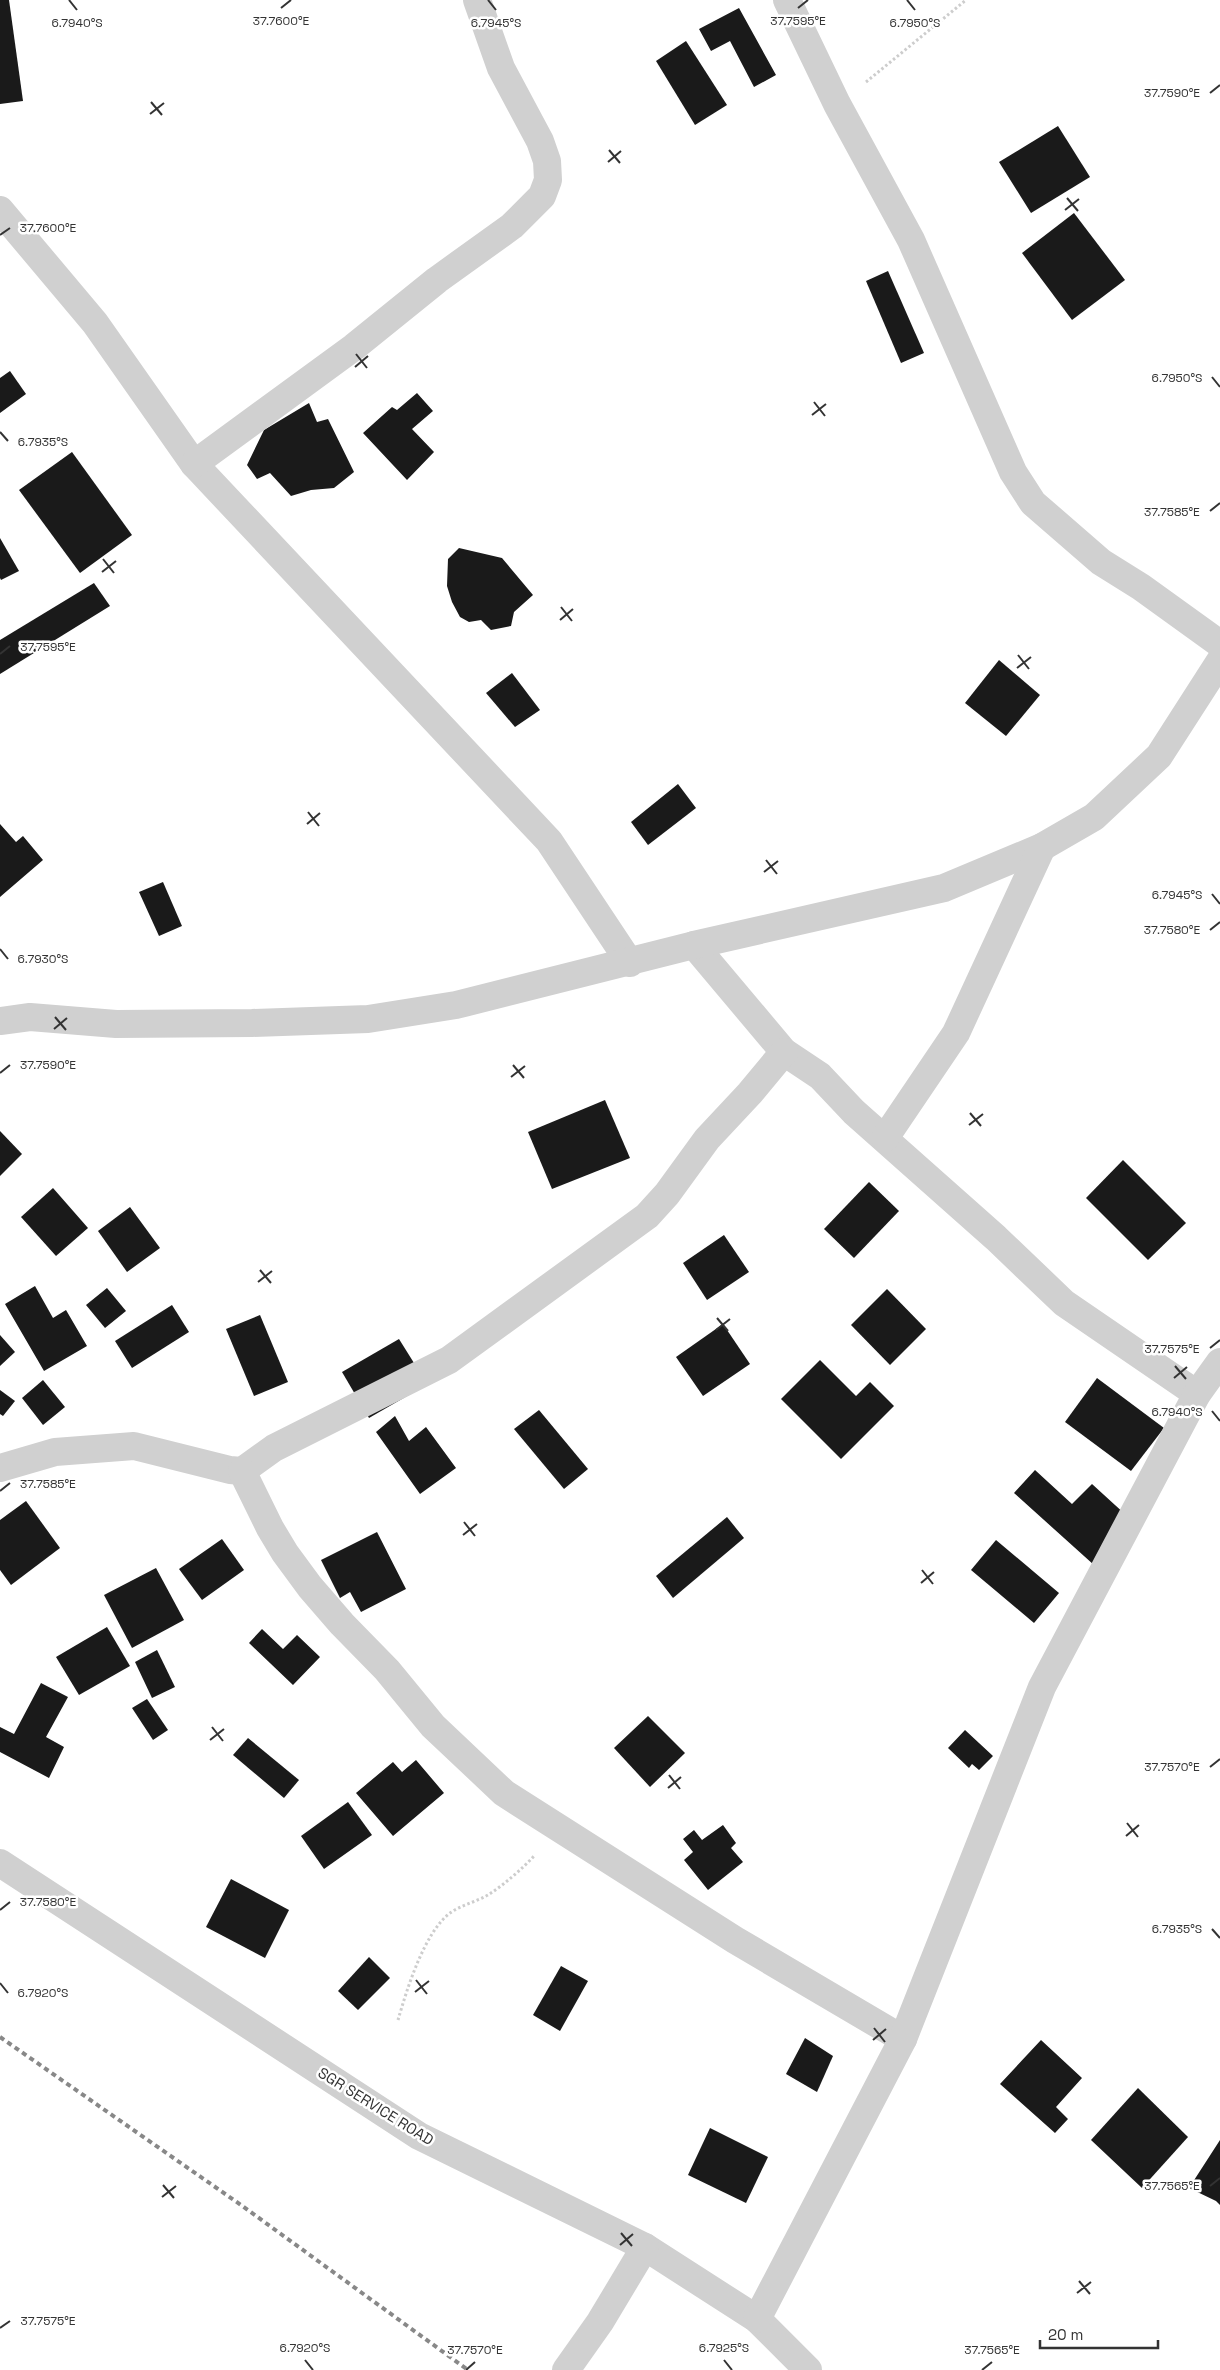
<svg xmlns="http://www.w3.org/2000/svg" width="1220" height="2370" viewBox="0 0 1220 2370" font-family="'Space Grotesk',sans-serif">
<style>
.building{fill:#1a1a1a}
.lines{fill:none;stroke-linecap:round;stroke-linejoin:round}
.path{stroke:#cdcdcd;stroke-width:3;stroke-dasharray:2.5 2.5;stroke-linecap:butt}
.minor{stroke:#d0d0d0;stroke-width:28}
.rail{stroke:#888;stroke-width:4;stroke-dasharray:5 4;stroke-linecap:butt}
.ticks{fill:none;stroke:#333;stroke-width:2}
.labels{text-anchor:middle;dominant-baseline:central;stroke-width:5;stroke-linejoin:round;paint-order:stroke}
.street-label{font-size:15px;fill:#333;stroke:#fff}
.ticks-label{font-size:12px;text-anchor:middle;fill:#333;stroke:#fff;stroke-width:5;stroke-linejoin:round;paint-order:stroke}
</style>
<rect width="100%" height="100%" fill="#fff"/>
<!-- building -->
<g class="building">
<polygon points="0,0 9,0 23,101 0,104"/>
<polygon points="739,8 776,75 754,87 730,41 711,51 699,29"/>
<polygon points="686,41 727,105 695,125 656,61"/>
<polygon points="1058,126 1090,177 1031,213 999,162"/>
<polygon points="1074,213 1125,280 1072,320 1022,253"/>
<polygon points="888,271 924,353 901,363 866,281"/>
<polygon points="10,371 26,394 0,413 0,378"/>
<polygon points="417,393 433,411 412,429 434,452 407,480 363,433 392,407 397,410"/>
<polygon points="309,403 317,422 328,419 354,472 334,488 311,490 291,496 270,473 257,479 247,465 264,430"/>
<polygon points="72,452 132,535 80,573 19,490"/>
<polygon points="0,538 19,571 1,580 0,578"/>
<polygon points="459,548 502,558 533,595 514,612 511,626 491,630 481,620 469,622 460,617 452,602 447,586 448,559"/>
<polygon points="94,583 110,606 0,674 0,640"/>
<polygon points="999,660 1040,695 1006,736 965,703"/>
<polygon points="512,673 540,710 515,727 486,693"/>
<polygon points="678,784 696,808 648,845 631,822"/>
<polygon points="0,824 16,842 23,836 43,860 0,897"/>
<polygon points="163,882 182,926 159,936 139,892"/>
<polygon points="605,1100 630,1158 552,1189 528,1132"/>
<polygon points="0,1131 22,1154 0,1176"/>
<polygon points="1123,1160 1186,1223 1148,1260 1086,1198"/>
<polygon points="869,1182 899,1211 854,1258 824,1229"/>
<polygon points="53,1188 88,1228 56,1256 21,1217"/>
<polygon points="130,1207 160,1248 127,1272 98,1231"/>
<polygon points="724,1235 749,1272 707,1300 683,1263"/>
<polygon points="35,1286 53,1318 66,1310 87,1346 44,1371 5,1304"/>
<polygon points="107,1288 126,1311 105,1328 86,1305"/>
<polygon points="887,1289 926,1329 890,1365 851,1325"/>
<polygon points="172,1305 189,1332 132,1368 115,1341"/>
<polygon points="260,1315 288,1382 254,1396 226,1329"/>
<polygon points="723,1324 750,1364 703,1396 676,1357"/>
<polygon points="0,1335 15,1352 0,1366"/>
<polygon points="399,1339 414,1363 414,1392 369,1418 342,1372"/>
<polygon points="820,1360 856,1396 870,1382 894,1406 841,1459 781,1399"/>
<polygon points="1097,1378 1164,1428 1131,1471 1065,1422"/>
<polygon points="43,1380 65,1407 43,1425 22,1398"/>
<polygon points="0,1390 15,1401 3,1416 0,1414"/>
<polygon points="539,1410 588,1469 564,1489 514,1429"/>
<polygon points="395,1416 409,1441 426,1427 456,1468 420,1494 376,1432"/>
<polygon points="1035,1470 1072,1504 1092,1484 1138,1526 1094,1565 1014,1493"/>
<polygon points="26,1501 60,1548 11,1585 0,1570 0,1520"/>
<polygon points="727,1517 744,1538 673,1598 656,1576"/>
<polygon points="377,1532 406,1589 361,1612 350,1592 340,1598 321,1560"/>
<polygon points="222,1539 244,1570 202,1600 179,1569"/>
<polygon points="996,1540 1059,1593 1034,1623 971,1570"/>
<polygon points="156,1568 184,1620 132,1648 104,1595"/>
<polygon points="107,1627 130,1666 79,1695 56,1657"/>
<polygon points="262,1629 283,1649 297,1635 320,1657 293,1685 249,1643"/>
<polygon points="157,1650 175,1687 152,1698 135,1662"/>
<polygon points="41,1683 68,1697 46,1737 64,1747 49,1778 0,1752 0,1727 14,1734"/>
<polygon points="147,1699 168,1730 153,1740 132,1708"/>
<polygon points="648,1716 685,1753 650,1787 614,1748"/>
<polygon points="965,1730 993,1756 979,1770 972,1764 969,1768 948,1748"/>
<polygon points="248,1738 299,1780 284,1798 233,1755"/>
<polygon points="416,1760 444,1793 393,1836 356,1793 393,1762 402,1772"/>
<polygon points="348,1802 372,1835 324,1869 301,1836"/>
<polygon points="723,1825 736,1843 731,1848 743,1862 708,1890 684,1860 693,1852 683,1839 694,1830 702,1840"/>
<polygon points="231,1879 289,1910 265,1958 206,1927"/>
<polygon points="369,1957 390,1978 358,2010 338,1991"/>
<polygon points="561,1966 588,1981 560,2031 533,2015"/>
<polygon points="805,2038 833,2056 817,2092 786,2074"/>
<polygon points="1041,2040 1082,2078 1056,2107 1068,2119 1055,2133 1000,2084"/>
<polygon points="1138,2088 1188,2137 1142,2188 1091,2140"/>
<polygon points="710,2128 768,2157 746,2203 688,2175"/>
<polygon points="1220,2140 1220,2205 1216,2201 1189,2188"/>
</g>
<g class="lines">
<!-- path -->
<g class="path">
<polyline points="866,82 966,0"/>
<path d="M 398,2020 C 407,1989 424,1933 450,1913 C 461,1905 476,1902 488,1895 C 505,1884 522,1869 535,1855"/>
</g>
<!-- minor -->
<g class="minor">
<polyline points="787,0 837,104 911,240 1013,472 1033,503 1101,562 1141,587 1220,644"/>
<polyline points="0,210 95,323 194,464 549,841 630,963"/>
<polyline points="194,464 354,347 437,280 512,226 542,196 548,180 547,161 540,141 501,68 477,0"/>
<polyline points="694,945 784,1052 820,1076 854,1112 996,1238 1064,1303 1197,1394"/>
<polyline points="0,1021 30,1017 116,1024 252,1023 368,1019 456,1005 694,945 944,888 1042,847 1094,817 1159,756 1220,661"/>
<polyline points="885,1138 956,1033 1042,847"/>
<polyline points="0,1468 55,1452 134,1446 230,1470 242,1471 274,1448 449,1360 647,1216 667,1194 707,1139 750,1093 784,1052"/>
<polyline points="242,1471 270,1528 285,1553 310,1587 342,1624 387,1670 433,1726 504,1793 735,1940 903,2039"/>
<polyline points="0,1863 419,2136 645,2247 757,2319 808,2370"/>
<polyline points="757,2319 903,2039 1042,1687 1197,1394 1220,1362"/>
<polyline points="566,2370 600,2322 645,2247"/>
</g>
<!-- rail -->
<polyline class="rail" points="0,2037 241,2205 468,2370"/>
</g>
<!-- ticks -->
<path class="ticks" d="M 69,0 L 77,10M 488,0 L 496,10M 907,0 L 915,10M 281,8 L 291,0M 798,8 L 808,0M 1210,93 L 1220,85M 151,102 L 162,115M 150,114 L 164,103M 609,150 L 620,163M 608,162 L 621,151M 1067,198 L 1078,211M 1065,210 L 1079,199M 0,235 L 10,228M 356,354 L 367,368M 355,367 L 368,356M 1212,377 L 1220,387M 814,402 L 825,416M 812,415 L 826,404M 0,432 L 8,441M 1210,511 L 1220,503M 103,559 L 114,573M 102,572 L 116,561M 561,607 L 572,621M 560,620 L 573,609M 0,654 L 10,646M 1018,655 L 1029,669M 1017,668 L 1031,657M 308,812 L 319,826M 307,824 L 320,813M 766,860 L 777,874M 764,872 L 778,861M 1212,894 L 1220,904M 1210,930 L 1220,922M 0,949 L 8,959M 55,1017 L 66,1030M 54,1029 L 67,1018M 513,1065 L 524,1078M 0,1073 L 10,1065M 511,1077 L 525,1066M 970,1113 L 981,1126M 969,1125 L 983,1114M 260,1270 L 271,1283M 258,1282 L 272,1271M 717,1318 L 728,1331M 716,1330 L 730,1319M 1210,1348 L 1220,1340M 1175,1366 L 1186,1379M 1174,1378 L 1187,1367M 1212,1411 L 1220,1421M 0,1491 L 10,1483M 464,1522 L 475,1536M 463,1535 L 477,1524M 922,1570 L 933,1584M 921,1583 L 934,1572M 212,1727 L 223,1741M 210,1740 L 224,1729M 1210,1767 L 1220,1759M 669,1775 L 680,1789M 668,1788 L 681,1777M 1127,1823 L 1138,1837M 1126,1836 L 1139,1825M 0,1910 L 10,1902M 1212,1929 L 1220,1938M 416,1980 L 427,1994M 0,1983 L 8,1993M 415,1992 L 429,1981M 874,2028 L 885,2042M 873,2040 L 886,2029M 163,2185 L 174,2198M 1210,2186 L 1220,2178M 162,2197 L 176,2186M 621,2233 L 632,2246M 620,2245 L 633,2234M 1079,2281 L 1090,2294M 1077,2293 L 1091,2282M 0,2328 L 10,2321M 305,2360 L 313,2370M 724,2360 L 732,2370M 466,2370 L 475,2362M 982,2370 L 992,2362"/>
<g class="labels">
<!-- street labels -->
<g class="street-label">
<text transform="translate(376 2106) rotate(32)">SGR SERVICE ROAD</text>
</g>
</g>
<g class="ticks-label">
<text x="281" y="25">37.7600°E</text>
<text x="798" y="25">37.7595°E</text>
<text x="77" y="27">6.7940°S</text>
<text x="496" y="27">6.7945°S</text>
<text x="915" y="27">6.7950°S</text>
<text x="1172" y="97">37.7590°E</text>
<text x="48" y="232">37.7600°E</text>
<text x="1177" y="382">6.7950°S</text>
<text x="43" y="446">6.7935°S</text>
<text x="1172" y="516">37.7585°E</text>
<text x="48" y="651">37.7595°E</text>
<text x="1177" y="899">6.7945°S</text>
<text x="1172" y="934">37.7580°E</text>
<text x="43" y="963">6.7930°S</text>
<text x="48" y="1069">37.7590°E</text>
<text x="1172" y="1353">37.7575°E</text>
<text x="1177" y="1416">6.7940°S</text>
<text x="48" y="1488">37.7585°E</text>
<text x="1172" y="1771">37.7570°E</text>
<text x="48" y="1906">37.7580°E</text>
<text x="1177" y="1933">6.7935°S</text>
<text x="43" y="1997">6.7920°S</text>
<text x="1172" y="2190">37.7565°E</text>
<text x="48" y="2325">37.7575°E</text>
<text x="305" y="2352">6.7920°S</text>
<text x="724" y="2352">6.7925°S</text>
<text x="475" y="2354">37.7570°E</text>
<text x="992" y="2354">37.7565°E</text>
</g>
<!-- scale -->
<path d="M1040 2340v8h118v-8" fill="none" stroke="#333333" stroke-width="2.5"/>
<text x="1048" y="2340" font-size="15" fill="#333333" stroke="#ffffff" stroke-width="4" paint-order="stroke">20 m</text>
</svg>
